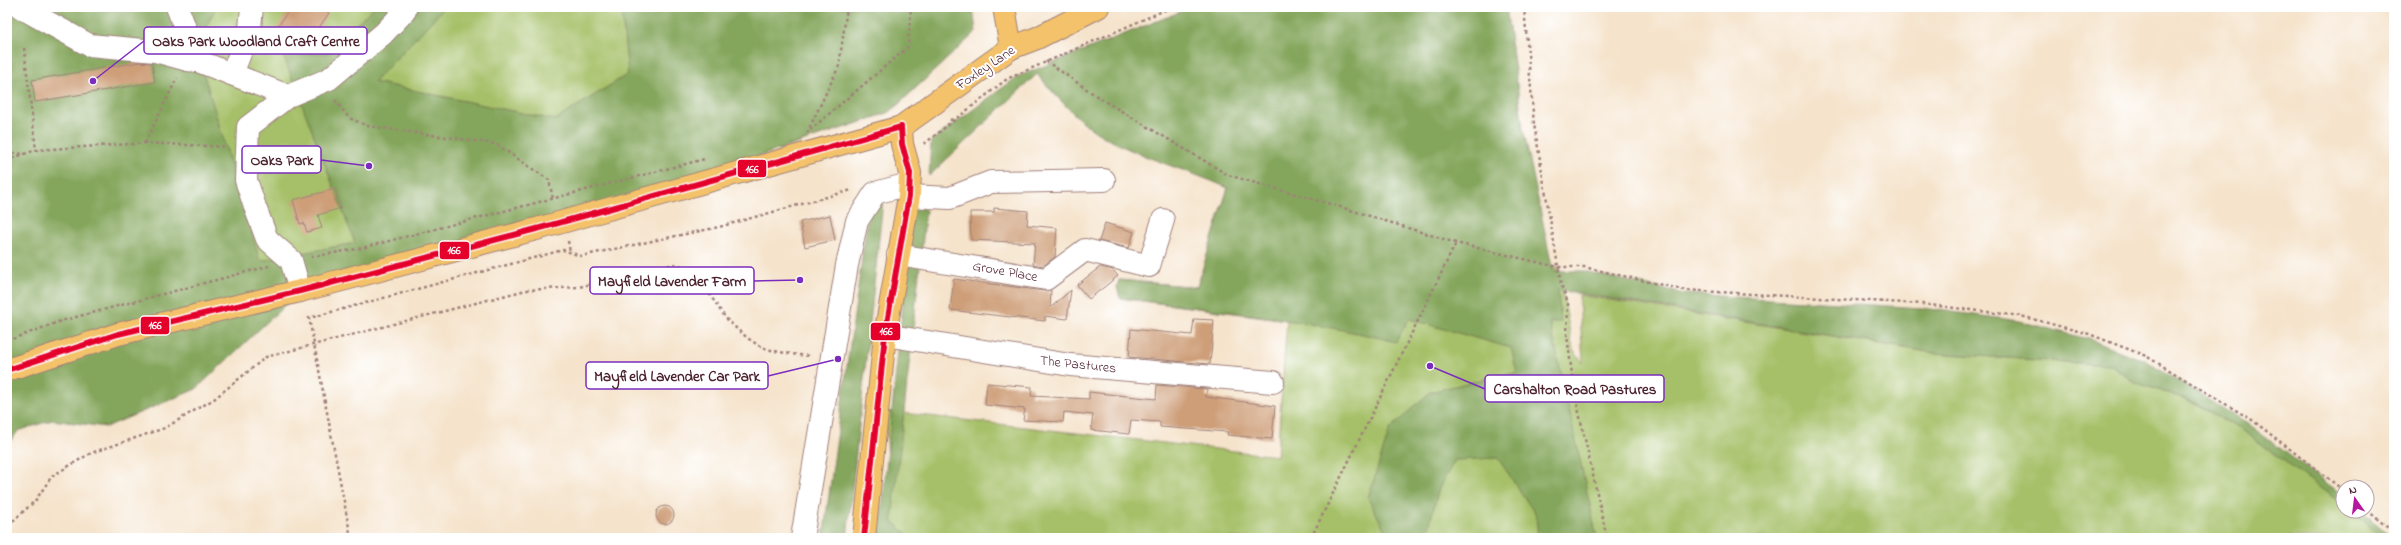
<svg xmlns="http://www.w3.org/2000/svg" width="2401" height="545" viewBox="0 0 2401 545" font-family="'Indie Flower',sans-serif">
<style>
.green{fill:#a5c067;stroke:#787049}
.forest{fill:#84a65c;stroke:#676244}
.building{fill:#ce9e78}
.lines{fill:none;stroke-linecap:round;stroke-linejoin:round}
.minor-casing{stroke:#a0817b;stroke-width:24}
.major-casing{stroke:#a0817b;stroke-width:24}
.path{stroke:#a0817b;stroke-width:2.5;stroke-dasharray:3 3;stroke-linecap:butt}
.minor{stroke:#fff;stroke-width:22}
.major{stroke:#f4c26a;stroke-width:22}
.bus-1-casing{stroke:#fff;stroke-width:9}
.bus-1{stroke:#e4002b;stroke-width:6}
.labels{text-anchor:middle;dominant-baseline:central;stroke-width:4;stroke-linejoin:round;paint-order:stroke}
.street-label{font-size:14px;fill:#4a1f2b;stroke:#fff}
.leader{fill:none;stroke:#7b2cbf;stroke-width:1.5}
.callout-dot{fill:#7b2cbf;stroke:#fff;stroke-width:1.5}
.callout{fill:#fff;stroke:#7b2cbf;stroke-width:1.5}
.callout-label{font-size:15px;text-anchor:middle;font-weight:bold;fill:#4a1f2b}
.line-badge{stroke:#fff;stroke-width:1.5}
.badge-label{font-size:11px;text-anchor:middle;font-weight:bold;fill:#fff}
</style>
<rect width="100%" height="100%" fill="#fff"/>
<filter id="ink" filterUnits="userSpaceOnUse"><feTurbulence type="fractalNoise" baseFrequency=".025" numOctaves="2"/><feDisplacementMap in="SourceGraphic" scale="8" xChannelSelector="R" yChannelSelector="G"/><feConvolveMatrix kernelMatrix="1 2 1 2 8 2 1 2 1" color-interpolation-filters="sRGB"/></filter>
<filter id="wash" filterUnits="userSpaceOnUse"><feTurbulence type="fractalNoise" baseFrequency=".012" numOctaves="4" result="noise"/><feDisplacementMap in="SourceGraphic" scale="16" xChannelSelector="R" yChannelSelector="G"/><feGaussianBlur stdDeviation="0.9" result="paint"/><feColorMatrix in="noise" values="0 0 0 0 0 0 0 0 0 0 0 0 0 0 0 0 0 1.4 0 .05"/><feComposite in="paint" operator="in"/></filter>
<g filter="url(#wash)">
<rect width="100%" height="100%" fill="#f5e3cb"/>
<!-- green -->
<g class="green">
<polygon points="7,7 945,7 944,48 890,112 571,220 118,334"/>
<polygon points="1228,188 1558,267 1573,350 1583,363 1579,295 1935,353 2110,365 2137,383 2186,399 2244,431 2343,496 2343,511 2361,511 2393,538 890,538 892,521 885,411 1277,456 1287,320 1120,298 1117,287 1119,280 1197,287"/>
</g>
<!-- forest -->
<g class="forest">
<polygon points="7,7 216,7 196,48 260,261 355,243 283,55 326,53 374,7 445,7 374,82 555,120 628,74 621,7 973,7 976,32 890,112 571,220 300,291 196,389 106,427 52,420 18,431 7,446"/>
<path d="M 1192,7 L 1506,7 L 1523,127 L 1553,271 L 1584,271 L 1684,294 L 1923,308 L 2019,321 L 2088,339 L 2146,361 L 2249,425 L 2340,493 L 2343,496 L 2343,505 L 2244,431 L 2186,399 L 2137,383 L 2110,365 L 1935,353 L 1558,290 L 1561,322 L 1550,322 L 1597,538 L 1538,538 L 1536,515 L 1498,458 L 1455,460 L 1439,488 L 1426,538 L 1389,538 L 1368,498 L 1390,429 L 1430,392 L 1492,377 L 1517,373 L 1511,348 L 1409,319 L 1396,342 C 1306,319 1212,310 1120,298 L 1117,287 L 1119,280 L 1197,287 L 1228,188 C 1188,170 1144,159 1106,138 C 1080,124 1056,96 1037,74 L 929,176 L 931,141 L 1017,77 Z"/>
<polygon points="871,194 883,201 847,538 823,538"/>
<polygon points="913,205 926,210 892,521 911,538 879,538"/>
<polygon points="2351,511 2361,511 2393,538 2382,538"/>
</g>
<g id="blocks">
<!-- building -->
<g class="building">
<polygon points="291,7 320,7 329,13 310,41 294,30 283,47 270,38"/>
<polygon points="140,62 152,63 155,82 35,102 32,80"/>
<polygon points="335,189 341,208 318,215 322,228 307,232 304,223 300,224 293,200"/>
<polygon points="994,208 1028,211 1027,225 1057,228 1055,257 1043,266 1033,264 1035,243 971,240 970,212 994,212"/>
<polygon points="830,215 835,240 805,247 800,222"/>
<polygon points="1105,223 1134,232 1129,248 1099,241"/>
<polygon points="1100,267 1113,270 1118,276 1089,299 1077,285"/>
<polygon points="954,279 1044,291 1051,290 1050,308 1071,290 1067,319 1045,316 1045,321 950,310"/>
<polygon points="1194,319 1214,320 1210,364 1129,357 1131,329 1192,335"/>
<polygon points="987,383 1032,387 1031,396 1089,399 1089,392 1156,399 1157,385 1207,389 1206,397 1275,406 1272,439 1227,435 1228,432 1160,427 1160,422 1131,420 1129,434 1091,430 1093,415 1064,412 1063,422 1023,420 1025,409 985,405"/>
<circle cx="665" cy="515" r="9"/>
</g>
</g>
</g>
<g filter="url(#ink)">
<use href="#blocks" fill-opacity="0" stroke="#a0817b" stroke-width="1"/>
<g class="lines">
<!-- minor casing -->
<g class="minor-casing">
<g id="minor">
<polyline points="20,7 89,45 155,51 187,60 198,61 288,96"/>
<polyline points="177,7 198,61"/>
<polyline points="232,74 250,28 252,7"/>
<polyline points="909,196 950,198 991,182 1104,180"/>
<polyline points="898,255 1046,279 1085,250 1149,266 1163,220"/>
<polyline points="300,291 291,260 267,239 255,207 246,180 248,127 288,96 329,79 383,34 405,11"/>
<polyline points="885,335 1070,365 1273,382"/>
<polyline points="802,538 847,265 857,221 875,193 909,184"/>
</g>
</g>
<!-- major casing -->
<g class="major-casing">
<g id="major">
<polyline points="1004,7 1011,48"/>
<polyline points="7,370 118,334 300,291 544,227 901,127 1011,48 1037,38 1098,7"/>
<polyline points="864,538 885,335 909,196 910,173 902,144 901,127"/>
</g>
</g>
<!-- path -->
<g class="path">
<polyline points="1524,7 1534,124 1561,284 1568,303 1567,335 1574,390 1607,538"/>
<polyline points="24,48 36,150"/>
<polyline points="1046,61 1101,99 1228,175 1344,208 1456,243 1558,267 1584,267 1684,290 1922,304 2021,316 2089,334 2146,356 2252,420 2343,490"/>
<polyline points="335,100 349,118 368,126 496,144 549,180 553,199"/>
<polyline points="947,126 953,117"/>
<polyline points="810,130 908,47 911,7"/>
<polyline points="807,133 839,66 847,7"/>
<polyline points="145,143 177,78"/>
<polyline points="924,144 1007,79 1172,7"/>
<polyline points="7,152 22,154"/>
<polyline points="7,160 36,150 145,143 227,147"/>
<polyline points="568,241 570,252"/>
<polyline points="311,257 362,248 705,159"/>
<polyline points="7,341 61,321 269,266"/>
<polyline points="2367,510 2394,533"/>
<path d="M 7,523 L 14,520 L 35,501 L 52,476 L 91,453 L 165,428 L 214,399 L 266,357 L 526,290 L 579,287 L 674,264 C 700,268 711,301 727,319 C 735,328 748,339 758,345 C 770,352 797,355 811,356"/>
<polyline points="351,538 309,318 563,250 581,256 719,227 852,190"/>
<polyline points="1311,538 1456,243"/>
</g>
<!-- minor -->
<use href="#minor" class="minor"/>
<!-- major -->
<use href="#major" class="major"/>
<!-- bus-1 casing -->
<g class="bus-1-casing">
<g id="bus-1">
<polyline points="7,370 118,334 300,291 544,227 901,127"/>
<polyline points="864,538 885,335 909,196 910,173 902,144 901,127"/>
</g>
</g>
<!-- bus-1 -->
<use href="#bus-1" class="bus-1"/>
</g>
</g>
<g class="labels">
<!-- street labels -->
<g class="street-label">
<text transform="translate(986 68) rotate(-34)">Foxley Lane</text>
<text transform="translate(1005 272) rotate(10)">Grove Place</text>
<text transform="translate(1078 365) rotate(6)">The Pastures</text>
</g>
</g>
<!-- callouts -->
<path class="leader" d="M93 81L144 41M369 166L321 160M800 280L754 281M838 359L768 376M1430 366L1485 389"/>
<g class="callout-dot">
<circle cx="93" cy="81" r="4"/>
<circle cx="369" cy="166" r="4"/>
<circle cx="800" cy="280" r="4"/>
<circle cx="838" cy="359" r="4"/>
<circle cx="1430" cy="366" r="4"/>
</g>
<g class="callout">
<rect x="144" y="27" width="223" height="27" rx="4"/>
<rect x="242" y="146" width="79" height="27" rx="4"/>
<rect x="590" y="267" width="164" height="27" rx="4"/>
<rect x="586" y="362" width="182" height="27" rx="4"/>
<rect x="1485" y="375" width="179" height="27" rx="4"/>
</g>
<g class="callout-label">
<text x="256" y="46">Oaks Park Woodland Craft Centre</text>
<text x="282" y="165">Oaks Park</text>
<text x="672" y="286">Mayfield Lavender Farm</text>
<text x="677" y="381">Mayfield Lavender Car Park</text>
<text x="1575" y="394">Carshalton Road Pastures</text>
</g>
<g class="line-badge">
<rect x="737" y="159" width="30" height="19" rx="4" fill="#e4002b"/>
<rect x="439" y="241" width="31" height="19" rx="4" fill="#e4002b"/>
<rect x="140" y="316" width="30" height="19" rx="4" fill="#e4002b"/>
<rect x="870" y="322" width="31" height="19" rx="4" fill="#e4002b"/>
</g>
<g class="badge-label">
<text x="752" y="173">166</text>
<text x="454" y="254">166</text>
<text x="155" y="329">166</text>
<text x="886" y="335">166</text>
</g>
<!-- margin -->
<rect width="2401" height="545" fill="none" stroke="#fff" stroke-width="24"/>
<!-- north arrow -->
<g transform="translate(2355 499) rotate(346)"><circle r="19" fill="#ffffff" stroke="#b7a5aa"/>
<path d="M0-3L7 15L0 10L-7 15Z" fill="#b5179e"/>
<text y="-6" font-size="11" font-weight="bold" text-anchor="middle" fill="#4a1f2b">N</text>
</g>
</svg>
